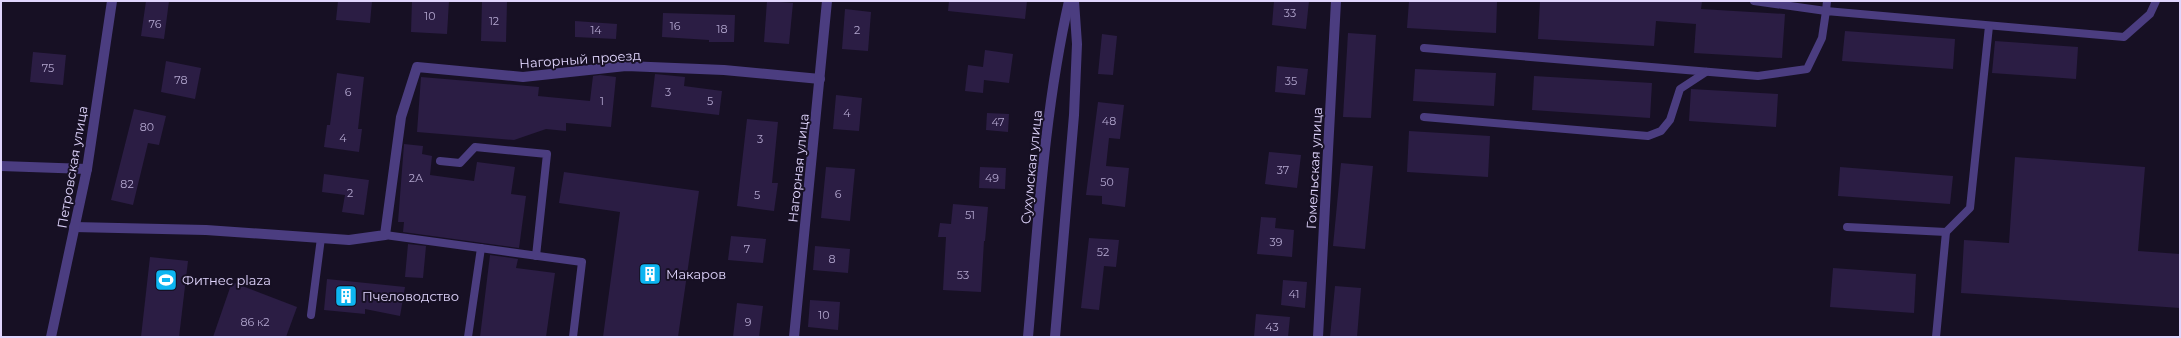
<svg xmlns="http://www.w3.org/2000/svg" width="2181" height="338" viewBox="0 0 2181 338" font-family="Montserrat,sans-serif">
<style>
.building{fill:#2b1d44}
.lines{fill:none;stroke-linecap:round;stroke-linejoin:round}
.service{stroke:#4b3d80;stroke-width:8}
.minor{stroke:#4b3d80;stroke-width:10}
.tertiary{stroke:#4b3d80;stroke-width:10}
.labels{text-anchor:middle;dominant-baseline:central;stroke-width:4;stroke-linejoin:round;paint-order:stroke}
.number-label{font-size:11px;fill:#b3a7cf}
.street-label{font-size:13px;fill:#e0d5fd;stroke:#171024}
.poi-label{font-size:13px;fill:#e0d5fd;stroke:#171024;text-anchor:start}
</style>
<rect width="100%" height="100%" fill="#171024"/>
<!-- building -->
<g class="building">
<polygon points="146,1 169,1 164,39 141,36"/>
<polygon points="338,1 372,1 370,23 336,20"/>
<polygon points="412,1 449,1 447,34 411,32"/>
<polygon points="482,1 507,1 506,42 481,41"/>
<polygon points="767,1 793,3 789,44 764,42"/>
<polygon points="949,1 1027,1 1025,19 948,11"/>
<polygon points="1274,1 1309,1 1306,29 1272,25"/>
<polygon points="1409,1 1497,1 1496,33 1407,28"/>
<polygon points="1540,1 1702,1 1701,9 1785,14 1782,58 1694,53 1696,24 1656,21 1654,46 1538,39"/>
<polygon points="845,9 871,12 868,51 842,49"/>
<polygon points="663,13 735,15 734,42 709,42 709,40 662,37"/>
<polygon points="575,21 617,24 616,39 575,37"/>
<polygon points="1845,31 1955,39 1953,69 1842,61"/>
<polygon points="1348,33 1376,35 1371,118 1343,117"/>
<polygon points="1102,34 1117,36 1113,75 1098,74"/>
<polygon points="1995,41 2078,47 2076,79 1992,73"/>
<polygon points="985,50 1013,54 1009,83 984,80 983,93 965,91 968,65 983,67"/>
<polygon points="33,52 66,55 63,85 30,82"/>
<polygon points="166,61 201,68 195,99 161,92"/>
<polygon points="1277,66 1308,69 1305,95 1275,92"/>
<polygon points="1415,69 1496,73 1494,106 1413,101"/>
<polygon points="337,73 364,77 358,129 362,129 359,152 324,147 327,125 330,125"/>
<polygon points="655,74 685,77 684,86 722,91 719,115 651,107"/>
<polygon points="600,75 616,77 611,127 566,123 566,131 546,129 514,140 417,132 421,77 539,87 538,96 590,101 593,76"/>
<polygon points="1534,76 1652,83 1650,118 1532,110"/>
<polygon points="1691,89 1778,94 1776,127 1689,121"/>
<polygon points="836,95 862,98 859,131 833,129"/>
<polygon points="1098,102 1124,105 1120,139 1109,138 1106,166 1129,168 1125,207 1102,204 1102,196 1086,195"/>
<polygon points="134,109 166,116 159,145 148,143 133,205 111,200"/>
<polygon points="987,113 1009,114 1008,132 986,130"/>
<polygon points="747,119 778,122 772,183 778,183 774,211 737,206"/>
<polygon points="1409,131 1490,136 1488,177 1407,172"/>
<polygon points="404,144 423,146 422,154 432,156 430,175 474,181 477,162 515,167 511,194 526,196 519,248 403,232 404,222 398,222"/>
<polygon points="1269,152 1301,155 1297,188 1265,184"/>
<polygon points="2015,157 2145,167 2138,251 2180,254 2180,308 1961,293 1964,240 2009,243"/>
<polygon points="1341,163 1373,166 1365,249 1333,246"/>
<polygon points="826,167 855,169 850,221 821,218"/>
<polygon points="980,167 1006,168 1005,189 979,188"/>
<polygon points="1840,167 1953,176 1950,204 1838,196"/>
<polygon points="564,172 699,191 678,337 603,337 620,212 559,203"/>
<polygon points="324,174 369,180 364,215 342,212 345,195 322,192"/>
<polygon points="953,204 988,207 985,241 984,241 981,292 943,290 946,237 938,237 940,223 951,224"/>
<polygon points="1261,217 1276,218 1275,228 1294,230 1292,257 1257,254"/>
<polygon points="731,236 766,239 763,263 728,260"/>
<polygon points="1089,238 1119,240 1116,267 1104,266 1099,310 1081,308"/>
<polygon points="408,244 426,246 423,278 405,277"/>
<polygon points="815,246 850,249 848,273 813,270"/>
<polygon points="490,255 518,259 516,268 555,273 546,337 480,337"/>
<polygon points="150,257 188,261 179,337 141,337"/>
<polygon points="1833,268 1916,274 1914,313 1830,307"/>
<polygon points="327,279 405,287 400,316 365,309 365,314 324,310"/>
<polygon points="1283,280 1307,282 1305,308 1281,305"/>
<polygon points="232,282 297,307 286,337 213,337"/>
<polygon points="1335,286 1361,288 1357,337 1330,337"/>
<polygon points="810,300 840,302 838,330 808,327"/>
<polygon points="737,303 763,306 759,337 733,337"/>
<polygon points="1256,314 1290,317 1288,337 1254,337"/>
</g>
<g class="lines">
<!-- service -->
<g class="service">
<polyline points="1754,1 1826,11 1827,1"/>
<polyline points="1424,48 1758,76 1807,69 1822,38 1826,11 2124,37 2150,14 2156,1"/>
<polyline points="1424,117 1648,136 1661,131 1670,120 1680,89 1706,72"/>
<polyline points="440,161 460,163 475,147 547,154 536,256"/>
<polyline points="1847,227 1946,232"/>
<polyline points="385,235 582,262 573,337"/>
<polyline points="311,315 321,238"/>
<polyline points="468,337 481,248"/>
<polyline points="1936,337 1946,232 1970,208 1989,26"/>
</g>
<!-- minor -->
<g class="minor">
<polyline points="1,166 87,169"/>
<polyline points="74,227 206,230 349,240 385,235 401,117 417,67 523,77 626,66 724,70 820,79"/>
<polyline points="794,337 827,1"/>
<path d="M 1028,337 C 1038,225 1044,111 1069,1"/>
<polyline points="1055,337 1074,115 1077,44 1074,1"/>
<polyline points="1318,337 1336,1"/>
</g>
<!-- tertiary -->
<polyline class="tertiary" points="51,337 87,169 112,1"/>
</g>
<!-- icons -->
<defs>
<g id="building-square" transform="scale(1.15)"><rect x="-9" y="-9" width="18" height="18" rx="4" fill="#0db5f1" stroke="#171024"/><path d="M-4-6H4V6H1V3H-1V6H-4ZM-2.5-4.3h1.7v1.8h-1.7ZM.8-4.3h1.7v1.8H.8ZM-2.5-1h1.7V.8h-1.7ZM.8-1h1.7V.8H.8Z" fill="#fff"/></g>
<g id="stadium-square" transform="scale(1.15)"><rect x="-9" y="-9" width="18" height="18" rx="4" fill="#0db5f1" stroke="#171024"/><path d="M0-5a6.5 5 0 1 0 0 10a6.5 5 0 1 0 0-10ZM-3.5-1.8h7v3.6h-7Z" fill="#fff"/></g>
</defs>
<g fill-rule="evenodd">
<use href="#building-square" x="650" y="274"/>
<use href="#stadium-square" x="166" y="280"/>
<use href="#building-square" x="346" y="296"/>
</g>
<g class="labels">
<!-- number labels -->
<g class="number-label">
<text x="1290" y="13">33</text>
<text x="430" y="16">10</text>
<text x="494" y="21">12</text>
<text x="155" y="24">76</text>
<text x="675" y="26">16</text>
<text x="722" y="29">18</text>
<text x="596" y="30">14</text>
<text x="857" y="30">2</text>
<text x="48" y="68">75</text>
<text x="181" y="80">78</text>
<text x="1291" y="81">35</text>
<text x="348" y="92">6</text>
<text x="668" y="92">3</text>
<text x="602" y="101">1</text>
<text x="710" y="101">5</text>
<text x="847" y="113">4</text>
<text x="1109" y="121">48</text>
<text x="998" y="122">47</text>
<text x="147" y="127">80</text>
<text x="343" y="138">4</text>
<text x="760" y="139">3</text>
<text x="1283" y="170">37</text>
<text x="416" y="178">2А</text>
<text x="992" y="178">49</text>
<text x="1107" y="182">50</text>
<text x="127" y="184">82</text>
<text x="350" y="193">2</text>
<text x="838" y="194">6</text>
<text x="757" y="195">5</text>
<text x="970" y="215">51</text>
<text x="1276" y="242">39</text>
<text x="747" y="249">7</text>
<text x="1103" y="252">52</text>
<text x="832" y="259">8</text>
<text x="963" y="275">53</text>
<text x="1294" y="294">41</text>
<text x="824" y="315">10</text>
<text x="255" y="322">86 к2</text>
<text x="748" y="322">9</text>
<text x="1272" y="327">43</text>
</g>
<!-- street labels -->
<g class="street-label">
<text transform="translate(580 59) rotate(-4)">Нагорный проезд</text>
<text transform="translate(72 167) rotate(-80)">Петровская улица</text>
<text transform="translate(1031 167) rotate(-84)">Сухумская улица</text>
<text transform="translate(798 168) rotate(-84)">Нагорная улица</text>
<text transform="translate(1314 168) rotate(-87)">Гомельская улица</text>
</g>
<!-- poi labels -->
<g class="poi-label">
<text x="666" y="274">Макаров</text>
<text x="182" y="280">Фитнес plaza</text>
<text x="362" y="296">Пчеловодство</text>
</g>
</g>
<!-- border -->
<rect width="2181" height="338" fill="none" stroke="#e0d5fd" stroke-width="4"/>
</svg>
